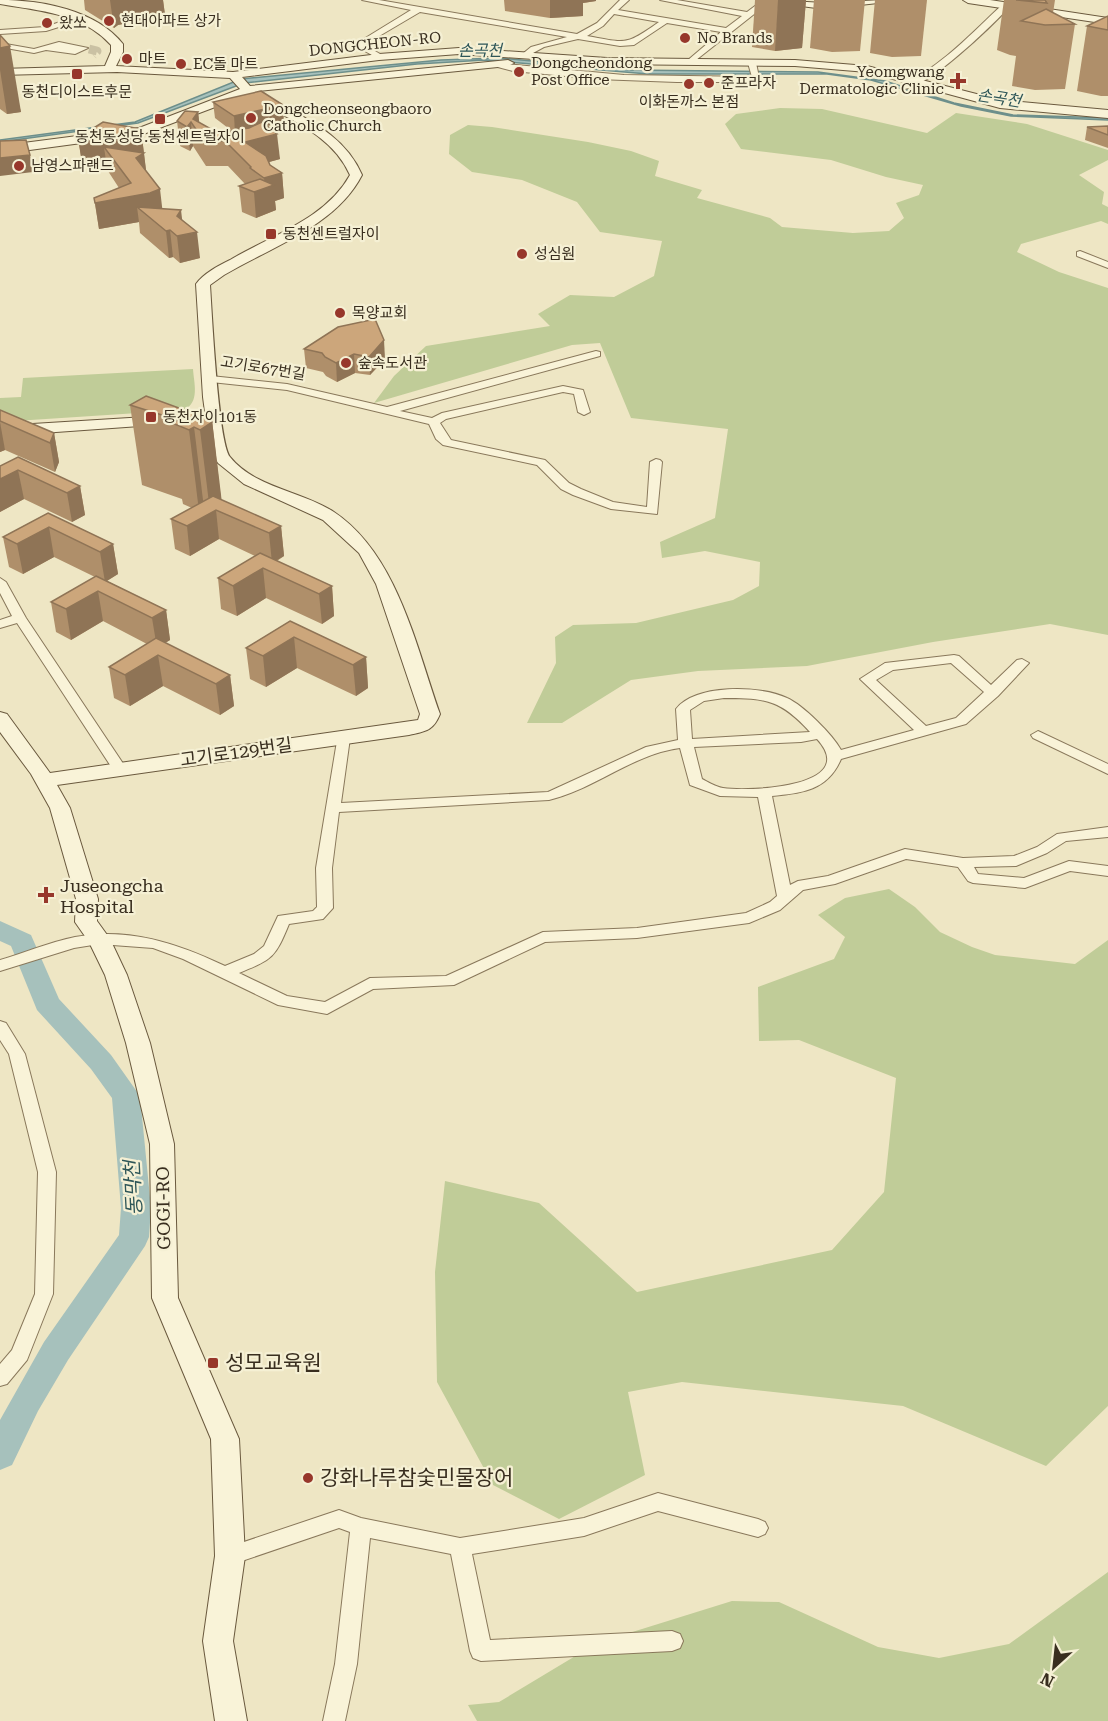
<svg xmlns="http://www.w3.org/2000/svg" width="1108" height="1721" viewBox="0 0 1108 1721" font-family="'Roboto Serif','Noto Sans KR',serif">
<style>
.green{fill:#c0cc98}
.water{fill:#a6c1bc;stroke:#6d8f8b;stroke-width:1.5}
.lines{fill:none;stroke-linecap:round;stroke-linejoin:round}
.river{fill:#a6c1bc;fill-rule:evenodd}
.street-tunnel{stroke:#cac1a3;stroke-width:9;stroke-dasharray:9 4.5;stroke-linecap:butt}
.street-casing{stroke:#89785b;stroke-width:2}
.secondary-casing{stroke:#6a593e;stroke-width:2}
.street{fill:#f9f3d8;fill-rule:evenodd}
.secondary{fill:#f9f3d8;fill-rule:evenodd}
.wall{fill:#af8f6a}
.shaded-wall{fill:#8f7456}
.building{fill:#cca67b;stroke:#8f7456;stroke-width:1.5}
.poi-dot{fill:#97372b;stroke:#f5f0d4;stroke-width:2}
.labels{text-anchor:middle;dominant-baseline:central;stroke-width:4.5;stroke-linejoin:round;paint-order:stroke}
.far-poi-label{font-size:15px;fill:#392e1f;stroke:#f5f0d4;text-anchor:start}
.far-street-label{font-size:15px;fill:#392e1f;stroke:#f5f0d4}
.far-water-label{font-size:16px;font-style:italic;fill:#2e5658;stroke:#f5f0d4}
.street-label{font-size:18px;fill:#392e1f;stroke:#f5f0d4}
.poi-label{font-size:18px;fill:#392e1f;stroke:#f5f0d4;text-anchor:start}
.water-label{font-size:20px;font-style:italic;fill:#2e5658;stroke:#f5f0d4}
.near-poi-label{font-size:21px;fill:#392e1f;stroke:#f5f0d4;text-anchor:start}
</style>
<rect width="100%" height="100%" fill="#eee6c4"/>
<!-- green -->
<g class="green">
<polygon points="780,108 822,109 927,133 956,113 1027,124 1108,150 1108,160 1079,175 1104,192 1102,204 1108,207 1108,224 1101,221 1021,244 1017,252 1059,272 1108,288 1108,635 1050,624 933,642 807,666 698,671 631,680 562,723 527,723 556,663 555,637 573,625 636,623 733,600 759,586 760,562 705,551 662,558 660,542 715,518 728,429 631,418 600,343 572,345 374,403 394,376 426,346 550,326 538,314 570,295 614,297 654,276 662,241 600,232 577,202 522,180 472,172 449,154 450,135 468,125 492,127 588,142 631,151 659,161 655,176 702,190 697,198 770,218 782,227 853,233 889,231 904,218 896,203 919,195 923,185 886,177 831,160 741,149 725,124 736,114"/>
<path d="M 193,369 C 194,384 200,402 184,410 L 0,422 L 0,398 L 21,397 L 23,378 Z"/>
<polygon points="889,889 915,907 940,932 972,947 995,955 1075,964 1108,940 1108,1406 1046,1466 903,1406 682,1382 628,1392 645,1475 559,1519 493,1485 437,1382 435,1272 445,1181 539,1203 637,1292 832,1250 884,1192 896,1078 799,1040 759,1041 758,987 834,959 845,937 818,915 845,898"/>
<polygon points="1108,1572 1108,1721 477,1721 468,1705 499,1702 597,1643 732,1601 779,1602 878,1647 939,1658 1009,1644"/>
</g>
<!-- water -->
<polygon class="water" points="499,58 629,70 818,72 885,81 954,103 1013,115 1108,118 1108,120 1011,116 961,106 871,80 827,74 648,74 485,60 417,64 244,83 138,123 0,142 0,140 135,122 241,79 441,60"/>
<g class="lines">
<!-- river -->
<polygon class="river" points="0,921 31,935 59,999 111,1055 140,1096 151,1208 149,1237 145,1246 68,1360 38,1411 12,1465 0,1470 0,1420 44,1342 119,1235 121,1208 112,1098 91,1069 37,1010 11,946 0,941"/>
<!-- street-tunnel -->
<polyline class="street-tunnel" points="89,49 97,51 93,55"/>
<!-- street casing -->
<g class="street-casing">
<g id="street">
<path d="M 362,0 L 379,0 L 577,34 L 597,23 L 620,0 L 629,0 L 618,10 L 726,28 L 742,16 L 660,0 L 677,0 L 747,12 L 763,0 L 772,0 L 691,64 L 687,62 L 688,60 L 721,32 L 667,23 L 634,45 L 620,46 L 578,39 L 544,47 L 524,58 L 520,56 L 531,47 L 567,37 L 420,12 L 364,45 L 382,55 L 383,57 L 379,59 L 354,45 L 411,10 ZM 614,14 L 659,22 C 625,46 627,43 587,36 L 603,26 Z"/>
<path d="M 1004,3 L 1011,5 C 994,24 925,91 902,89 L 902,85 C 942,66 972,33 1004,3 Z"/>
<polygon points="78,16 82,18 81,20 46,31 0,34 0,30 45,27"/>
<polygon points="59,42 88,48 75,54 46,50 34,53 0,47 0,43 34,49"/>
<polygon points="752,61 756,63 760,82 677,82 597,79 513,71 490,65 494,63 624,75 752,77 748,63"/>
<polygon points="1080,251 1108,262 1108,268 1077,256 1077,252"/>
<polygon points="596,351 600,352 600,356 400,411 432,418 442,413 563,386 583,390 590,412 584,415 578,412 574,394 563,392 446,419 440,423 451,440 545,460 569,483 581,489 613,502 647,507 650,462 656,459 660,460 662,462 657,514 611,509 573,495 561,489 537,465 443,445 436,439 429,424 287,390 211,382 206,379 211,376 287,384 387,407"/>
<polygon points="0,578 6,582 26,618 126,768 124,771 114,771 17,623 0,628 0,620 12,616 0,593"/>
<path d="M 954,655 L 959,656 L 991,685 L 1017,660 L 1022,659 L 1029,663 L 998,696 L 966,724 L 841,759 C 828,790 803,793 772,796 L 790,885 L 798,881 L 828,876 L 905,849 L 963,858 L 1014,856 L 1037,847 L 1057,834 L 1108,827 L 1108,837 L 1066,841 L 1047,853 L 1016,866 L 974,867 L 978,874 L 1024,878 L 1069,861 L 1108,866 L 1108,876 L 1070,871 L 1025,888 L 973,883 L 968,881 L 958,867 L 906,859 L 835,884 L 803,890 L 780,910 L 749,923 L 637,938 L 545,942 L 454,985 L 373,989 L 327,1014 L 278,1005 L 183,959 L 153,948 L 99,944 L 74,948 L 0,971 L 0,960 C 24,953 50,942 75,937 C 128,927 177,943 225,966 L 254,954 L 264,946 L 278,916 L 313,911 L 317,907 L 316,868 L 338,735 L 343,734 L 350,738 L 341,803 L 548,792 L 646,747 L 678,740 L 676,709 C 695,684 760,685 787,698 C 803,705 833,735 841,750 L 914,730 L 860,679 L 885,663 ZM 951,663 L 984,692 L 956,718 L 926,726 L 876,680 L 893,670 ZM 724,698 C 766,698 781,700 810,732 L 692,739 L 690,710 L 704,701 ZM 817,739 C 861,787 750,792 723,788 C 716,787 708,782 702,779 L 694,747 L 801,742 ZM 680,748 L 690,785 L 720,796 L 758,797 L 777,896 L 770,902 L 746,913 L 637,928 L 543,932 L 446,976 L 370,978 L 325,1002 L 287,996 L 239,973 C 273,959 275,958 289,924 L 323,919 L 333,908 L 332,868 L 339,812 L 549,800 C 595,789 633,754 680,748 Z"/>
<polygon points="1038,731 1108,764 1108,774 1033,738 1031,735"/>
<polygon points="0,1021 6,1023 25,1054 56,1172 53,1294 27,1360 7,1384 0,1386 0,1364 12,1350 35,1294 38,1172 9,1054 0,1040"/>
<polygon points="658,1493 758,1519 765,1522 768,1528 765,1534 758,1537 658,1511 584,1536 472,1554 490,1640 672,1631 680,1634 683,1641 680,1648 672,1651 481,1661 473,1658 470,1651 451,1554 370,1538 357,1664 345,1721 323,1721 335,1664 350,1532 339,1528 230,1565 223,1563 220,1556 223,1549 339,1510 361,1518 460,1538 584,1518"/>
</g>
</g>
<!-- secondary casing -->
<g class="secondary-casing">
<g id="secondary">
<path d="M 0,0 C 42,0 96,10 123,44 L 123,52 L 116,66 L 233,72 L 379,54 L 459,48 L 607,58 L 795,60 L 867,66 L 1000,100 L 1108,110 L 1108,118 L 1000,108 L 867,72 L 795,66 L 607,64 L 459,54 L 379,60 L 242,77 L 250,86 L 508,60 L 514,63 L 508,66 L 258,91 C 297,116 343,130 362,175 C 336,226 271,247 224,275 L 210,285 C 212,313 218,441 230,457 C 255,488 302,491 334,512 C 397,554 416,646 440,714 C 433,731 426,731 409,735 L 57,785 L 70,808 L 98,899 L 97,921 L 110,939 L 127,975 L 150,1043 L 174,1144 L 178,1298 L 239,1439 L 245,1556 L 233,1641 L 247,1721 L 215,1721 L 203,1641 L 215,1556 L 211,1439 L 152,1298 L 150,1144 L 126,1043 L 105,975 L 89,942 L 75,922 L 76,899 L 50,808 L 31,774 L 0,732 L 0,712 L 7,714 L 50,773 L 418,720 L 420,714 L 376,584 L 359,553 L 323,520 L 244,484 L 218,463 L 210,449 L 203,397 L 196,284 C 204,273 218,266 230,260 C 270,236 326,219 350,175 C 331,132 284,118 247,95 L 141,135 L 0,154 L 0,146 L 139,128 L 240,89 L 230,78 L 117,72 L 0,75 L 0,69 L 105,66 L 111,52 L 111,45 C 82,13 40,11 0,4 Z"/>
<polygon points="773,0 824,3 883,0 878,3 824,9 778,3"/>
<polygon points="963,0 990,0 1108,18 1108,24 968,3"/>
<polygon points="162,416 168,418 170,421 168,424 0,436 0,426"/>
</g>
</g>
<!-- street -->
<use href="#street" class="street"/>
<!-- secondary -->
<use href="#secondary" class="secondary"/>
</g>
<!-- wall -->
<g class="wall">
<polygon points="84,0 163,0 165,15 118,25 114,28 85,10"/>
<polygon points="504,0 596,0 596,1 583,3 583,16 550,18 505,11"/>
<polygon points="755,0 806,0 802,48 775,51 752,47"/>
<polygon points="814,0 865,0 860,51 832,52 810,48"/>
<polygon points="875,0 927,0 921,56 892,57 870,53"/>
<polygon points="1004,0 1055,0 1053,13 1075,24 1065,89 1035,90 1012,86 1016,56 1010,55 997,50"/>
<polygon points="1108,16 1108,96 1101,96 1077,91 1087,26"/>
<polygon points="0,35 21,112 7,114 0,109"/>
<polygon points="213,102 284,122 267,126 280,159 269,162 270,165 282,173 284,198 275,201 276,210 256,218 242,212 239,186 245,184 228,166 206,166 193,146 190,151 180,146 177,121 198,112 199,122 218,133 232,131 215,118"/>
<polygon points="1108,126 1108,148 1085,140 1087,127"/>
<polygon points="141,129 146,171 162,209 182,220 200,258 180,263 173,257 169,258 140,233 139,222 99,229 94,198 119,188 108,171 106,161 82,163 78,138"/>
<polygon points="338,327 385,359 370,375 355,373 337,382 326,376 323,372 306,368 304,349"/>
<polygon points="130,405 212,420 221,500 281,526 284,556 277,561 332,586 334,616 322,624 266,598 237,616 221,609 218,578 255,556 219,539 190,556 175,549 171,519 192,508 183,504 182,499 142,485"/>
<polygon points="0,410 54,433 59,462 55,472 5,450 0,452"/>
<polygon points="18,457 80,486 85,515 72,522 24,499 0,512 0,466"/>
<polygon points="48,513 113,544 118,574 107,581 166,610 170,640 165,643 230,675 234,706 220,715 163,686 130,706 114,698 109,667 147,644 103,621 71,640 56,632 51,602 95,577 54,557 23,574 9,567 3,537"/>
<polygon points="290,621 366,657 368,688 356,696 297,668 266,687 250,679 246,648"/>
</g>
<!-- shaded-wall -->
<g class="shaded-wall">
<polygon points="110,0 163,0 165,15 118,25 114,28"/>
<polygon points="550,0 596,0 596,1 583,3 583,16 550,18"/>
<polygon points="778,0 806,0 802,48 775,51"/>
<polygon points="10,46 21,112 7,114 0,70 0,48"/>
<polygon points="283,105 284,122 235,133 234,116"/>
<polygon points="198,112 201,137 193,119"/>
<polygon points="191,122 193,146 190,151 187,127"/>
<polygon points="141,129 147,178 104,147 106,161 82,163 78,138"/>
<polygon points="277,134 280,159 251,167 245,142"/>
<polygon points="30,155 33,172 0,176 0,158"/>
<polygon points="282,173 284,198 275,201 276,210 256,218 254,192 265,188 264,178"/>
<polygon points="160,189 163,215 137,207 139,222 99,229 95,203"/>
<polygon points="181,210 184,235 197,232 200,258 180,263 177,236 177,216"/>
<polygon points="170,230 173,257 169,258 166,231"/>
<polygon points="384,340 385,359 370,375 369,357"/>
<polygon points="354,354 355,373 337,382 336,363"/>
<polygon points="212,420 222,503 210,511 200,430"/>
<polygon points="0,422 5,450 0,452"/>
<polygon points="194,427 204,508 199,511 189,430"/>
<polygon points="54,433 59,462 55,472 50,443"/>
<polygon points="18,470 24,499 0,512 0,479"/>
<polygon points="80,486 85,515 72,522 67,493"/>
<polygon points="216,510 219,539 190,556 187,526"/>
<polygon points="281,526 284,556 272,563 269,533"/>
<polygon points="49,527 54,557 23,574 17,544"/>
<polygon points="113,544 118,574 105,582 100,552"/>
<polygon points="263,568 266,598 237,616 233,586"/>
<polygon points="332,586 334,616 322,624 319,594"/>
<polygon points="98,591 103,621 71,640 66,609"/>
<polygon points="166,610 170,640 157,648 152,618"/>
<polygon points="294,637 297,668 266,687 263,656"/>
<polygon points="158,655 163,686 130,706 125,675"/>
<polygon points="366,657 368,688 356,696 353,665"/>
<polygon points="230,675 234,706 220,715 216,684"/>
</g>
<!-- building -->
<g class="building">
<polygon points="1016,0 1045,0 1047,3 1017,0"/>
<polygon points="1046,9 1075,24 1045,25 1021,21"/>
<polygon points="1108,16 1108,30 1087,26"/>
<polygon points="0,35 10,46 0,48"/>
<polygon points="261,91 283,105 234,116 213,102"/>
<polygon points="185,111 198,112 193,119 218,133 249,128 262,122 277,134 245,142 266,156 270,165 282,173 264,178 250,168 251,167 225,141 204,141 191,122 187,127 177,121"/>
<polygon points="103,122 141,129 141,133 78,138"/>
<polygon points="1108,126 1108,135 1087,127"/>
<polygon points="26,140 30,155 0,158 0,141"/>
<polygon points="104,147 144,153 136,158 160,189 150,193 95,203 94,198 131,183"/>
<polygon points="260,179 274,185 254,192 239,186"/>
<polygon points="137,207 181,210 177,216 197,232 177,236 170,230 166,231"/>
<polygon points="375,319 384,340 369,357 354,354 336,363 325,357 322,353 304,349 338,327"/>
<polygon points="146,396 212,420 210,421 212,422 200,430 194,427 189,430 172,423 178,420 130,405"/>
<polygon points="0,410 54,433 50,443 0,421"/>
<polygon points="18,457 80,486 67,493 18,470 0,479 0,466"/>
<polygon points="213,496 281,526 269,533 216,510 187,526 171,519"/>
<polygon points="48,513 113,544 100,552 49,527 17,544 3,537"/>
<polygon points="260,553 332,586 319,594 263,568 233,586 218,578"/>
<polygon points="96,576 166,610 152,618 98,591 66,609 51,602"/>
<polygon points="290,621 366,657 353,665 294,637 263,656 246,648"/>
<polygon points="156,638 230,675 216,684 158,655 125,675 109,667"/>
</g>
<!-- markers -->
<g class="poi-dot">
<circle cx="109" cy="21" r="6"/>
<circle cx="47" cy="23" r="6"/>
<circle cx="685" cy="38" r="6"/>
<circle cx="127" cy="59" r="6"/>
<circle cx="181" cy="64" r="6"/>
<circle cx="519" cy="72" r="6"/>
<rect x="71" y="68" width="12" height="12" rx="3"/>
<path d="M955 72h6v6h6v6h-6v6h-6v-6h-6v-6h6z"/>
<circle cx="709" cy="83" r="6"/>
<circle cx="689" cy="84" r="6"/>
<circle cx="251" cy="118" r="6"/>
<rect x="154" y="113" width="12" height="12" rx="3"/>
<circle cx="19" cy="166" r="6"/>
<rect x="265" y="228" width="12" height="12" rx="3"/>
<circle cx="522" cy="254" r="6"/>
<circle cx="340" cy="313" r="6"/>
<circle cx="346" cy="363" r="6"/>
<rect x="145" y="411" width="12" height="12" rx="3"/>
<path d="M43 886h6v6h6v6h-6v6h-6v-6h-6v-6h6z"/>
<rect x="207" y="1357" width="12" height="12" rx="3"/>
<circle cx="308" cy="1478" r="6"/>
</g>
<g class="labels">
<!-- far-poi labels -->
<g class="far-poi-label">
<text x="121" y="21">현대아파트 상가</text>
<text x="59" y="23">왔쏘</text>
<text x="697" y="38">No Brands</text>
<text x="139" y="59">마트</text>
<text x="531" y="63">Dongcheondong<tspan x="531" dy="17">Post Office</tspan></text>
<text x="193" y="64">EC돌 마트</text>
<text x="944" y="72" text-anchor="end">Yeomgwang<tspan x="944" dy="17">Dermatologic Clinic</tspan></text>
<text x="721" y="83">준프라자</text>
<text x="77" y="92" text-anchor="middle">동천디이스트후문</text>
<text x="689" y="102" text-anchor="middle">이화돈까스 본점</text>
<text x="263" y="109">Dongcheonseongbaoro<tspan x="263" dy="17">Catholic Church</tspan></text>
<text x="160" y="137" text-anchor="middle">동천동성당.동천센트럴자이</text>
<text x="31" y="166">남영스파랜드</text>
<text x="283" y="234">동천센트럴자이</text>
<text x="534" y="254">성심원</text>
<text x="352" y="313">목양교회</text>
<text x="358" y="363">숲속도서관</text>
<text x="163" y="417">동천자이101동</text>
</g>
<!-- far-street labels -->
<g class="far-street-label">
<text transform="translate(375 44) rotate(-6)">DONGCHEON-RO</text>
<text transform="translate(263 368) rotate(9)">고기로67번길</text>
</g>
<!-- far-water labels -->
<g class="far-water-label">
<text x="480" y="50">손곡천</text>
<text transform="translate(999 98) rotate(9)">손곡천</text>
</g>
<!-- street labels -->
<g class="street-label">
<text transform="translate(236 752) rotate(-8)">고기로129번길</text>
<text transform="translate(163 1208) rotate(-91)">GOGI-RO</text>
</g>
<!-- poi labels -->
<g class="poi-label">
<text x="60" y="885">Juseongcha<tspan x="60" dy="21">Hospital</tspan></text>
</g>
<!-- water labels -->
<g class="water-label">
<text transform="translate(133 1188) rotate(-93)">동막천</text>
</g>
<!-- near-poi labels -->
<g class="near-poi-label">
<text x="225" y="1363">성모교육원</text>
<text x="320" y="1478">강화나루참숯민물장어</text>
</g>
</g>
<!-- north arrow -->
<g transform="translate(1054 1667) rotate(207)" stroke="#f5f0d4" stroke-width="4.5" paint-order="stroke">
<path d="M0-4.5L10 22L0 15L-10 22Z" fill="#392e1f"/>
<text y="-9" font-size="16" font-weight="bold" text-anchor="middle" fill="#392e1f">N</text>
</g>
</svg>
